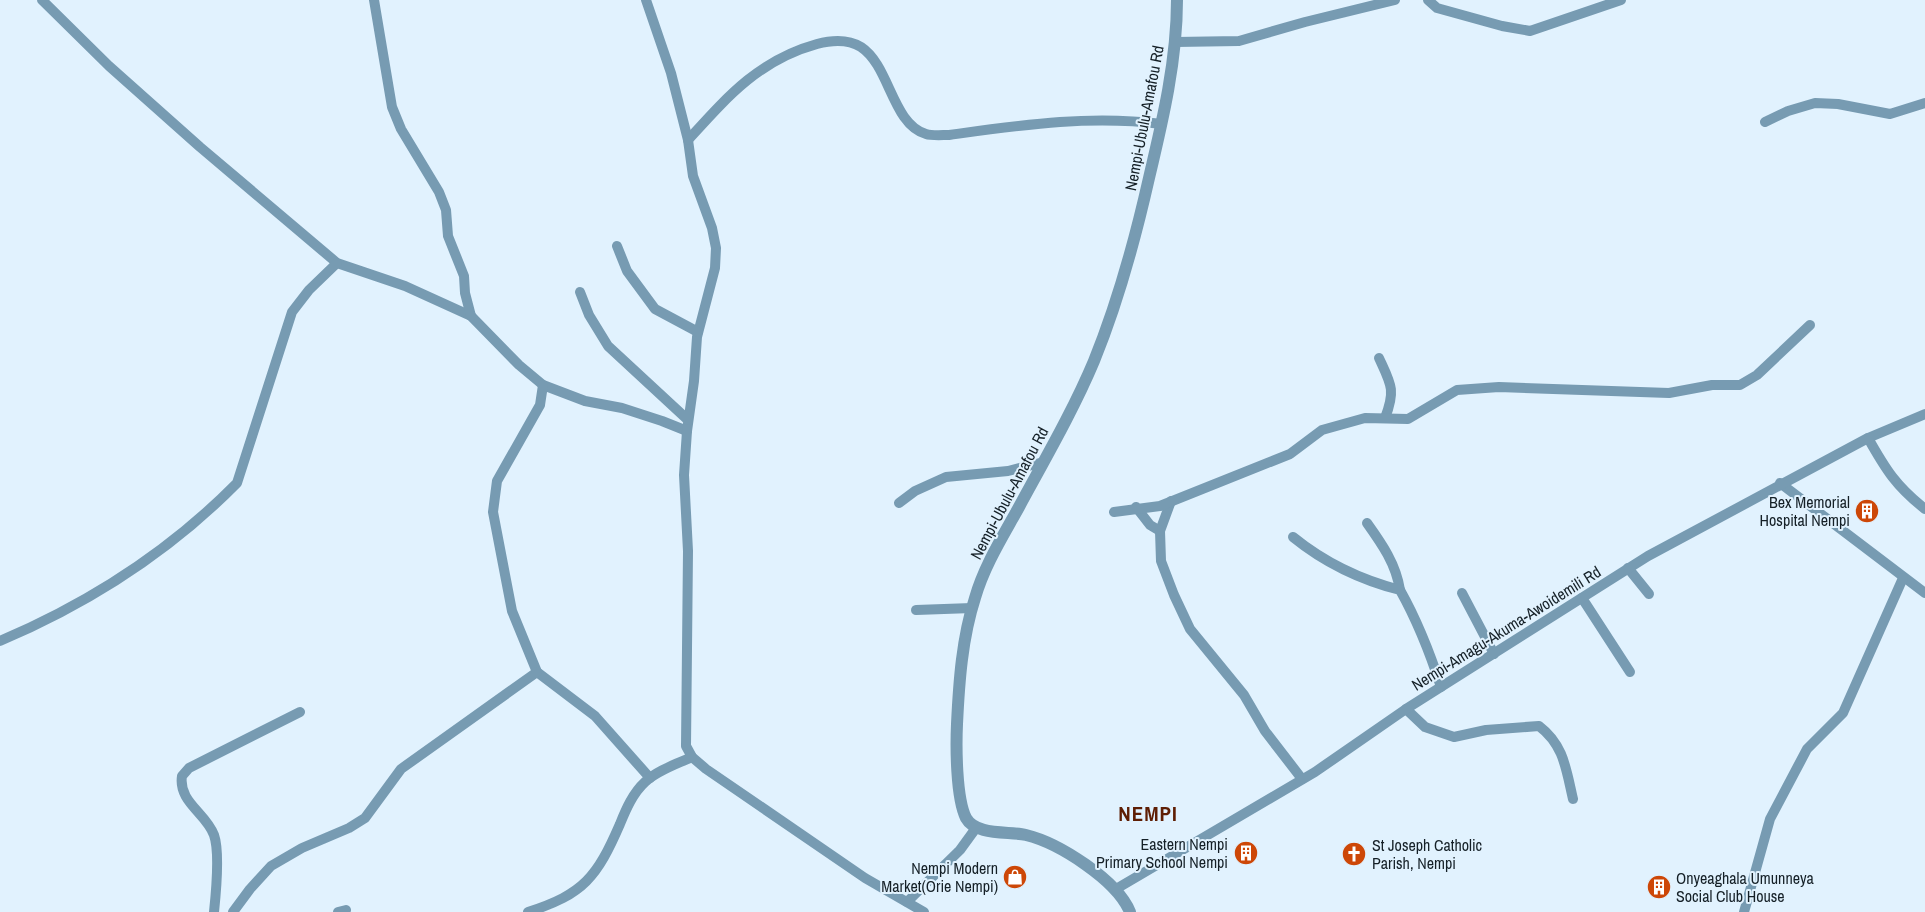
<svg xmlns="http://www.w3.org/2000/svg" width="1925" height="912" viewBox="0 0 1925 912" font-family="'Archivo Narrow',sans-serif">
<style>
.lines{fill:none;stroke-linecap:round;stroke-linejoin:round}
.minor{stroke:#779bb2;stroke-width:10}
.tertiary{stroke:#779bb2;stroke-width:12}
.labels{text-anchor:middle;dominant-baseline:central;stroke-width:4;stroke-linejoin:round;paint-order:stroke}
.street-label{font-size:16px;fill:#152027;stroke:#e1f2fe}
.poi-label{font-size:16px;fill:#152027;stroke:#e1f2fe;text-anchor:end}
.district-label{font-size:21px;font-weight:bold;letter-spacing:1px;fill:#5e1e04;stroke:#e1f2fe}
</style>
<rect width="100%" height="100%" fill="#e1f2fe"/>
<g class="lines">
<!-- minor -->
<g class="minor">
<polyline points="42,0 109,66 200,147 337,263 405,286 471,316 519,365 543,385 585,401 622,408 662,421 687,431"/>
<polyline points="374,0 392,107 401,129 439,192 446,210 448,236 464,276 465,293 471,316"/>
<polyline points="646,0 671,73 688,140 693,176 712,228 716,248 715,268 697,337 694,381 687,431 684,475 688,551 686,746 692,757 706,769 865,878 924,912"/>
<polyline points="1428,0 1437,8 1502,26 1530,31 1621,0"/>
<polyline points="1176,42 1239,41 1305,22 1395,0"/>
<polyline points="1765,122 1788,111 1815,103 1838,104 1890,114 1925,103"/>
<path d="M 688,140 C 727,97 759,60 817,44 C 832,40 848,39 861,47 C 890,66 892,124 926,134 C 932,136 942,135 949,135 C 1022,125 1088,115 1162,124"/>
<polyline points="617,246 627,271 655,309 698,332"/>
<polyline points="580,292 589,315 608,346 688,420"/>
<path d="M 1379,358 C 1391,384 1396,390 1385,418"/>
<polyline points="543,385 540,405 497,481 493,512 512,611 537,672 595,716 650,778"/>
<path d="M 1868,438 C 1886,470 1896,486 1925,509"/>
<polyline points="1780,483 1925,593"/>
<polyline points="1171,501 1160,531 1161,561 1174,595 1190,629 1244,695 1265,731 1302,779"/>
<polyline points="899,503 915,491 946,477 1008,471 1044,462"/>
<polyline points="1136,507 1150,525 1160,531"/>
<polyline points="1114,512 1160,506 1290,454 1322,430 1365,418 1408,419 1457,390 1499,387 1669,393 1712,385 1740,385 1757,375 1810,325"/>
<path d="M 1367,523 C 1382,544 1396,564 1400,590"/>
<path d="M 1293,537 C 1325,563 1361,580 1400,590 C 1418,622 1430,653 1441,687"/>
<polyline points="1628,568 1649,594"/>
<polyline points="1462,593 1494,654"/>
<polyline points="1582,598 1630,672"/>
<polyline points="916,610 972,608"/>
<path d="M 0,641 C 87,604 170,551 237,483 L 292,312 L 309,290 L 337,263"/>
<path d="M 1406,709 L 1425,727 L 1454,737 L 1486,730 L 1539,726 C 1564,745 1566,769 1573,799"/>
<polyline points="1116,889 1315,772 1406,709 1648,556 1868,438 1925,414"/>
<polyline points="907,902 960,850 976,828"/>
<path d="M 214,912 C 216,893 220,852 214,835 C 206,813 178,802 182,776 L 189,768 L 300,712"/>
<polyline points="233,912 250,889 271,866 302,848 349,828 365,818 401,769 537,672"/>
<polyline points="338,912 346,910"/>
<path d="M 528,912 C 584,894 597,877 620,824 C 626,809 633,793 645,782 C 658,770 677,764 692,757"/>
<polyline points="1744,912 1770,819 1807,749 1843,713 1903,578"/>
</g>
<!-- tertiary -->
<path class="tertiary" d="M 1130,912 C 1117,880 1059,843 1026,835 C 1009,831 976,836 966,818 C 956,798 956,746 957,724 C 959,682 962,638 975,598 C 984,566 1003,536 1019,507 C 1045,459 1073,411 1094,361 C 1118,302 1135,240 1149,178 C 1163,119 1177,60 1177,0"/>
</g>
<!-- icons -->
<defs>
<g id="building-disc" transform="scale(1.25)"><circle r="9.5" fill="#cd4707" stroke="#e1f2fe"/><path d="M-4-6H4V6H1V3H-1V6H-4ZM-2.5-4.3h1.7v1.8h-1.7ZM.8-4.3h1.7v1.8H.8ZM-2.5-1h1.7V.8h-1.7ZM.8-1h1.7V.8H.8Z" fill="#fff"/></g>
<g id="church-disc" transform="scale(1.25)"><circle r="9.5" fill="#cd4707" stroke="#e1f2fe"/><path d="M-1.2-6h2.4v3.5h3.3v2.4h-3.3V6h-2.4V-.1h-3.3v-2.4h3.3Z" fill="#fff"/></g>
<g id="shop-disc" transform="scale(1.25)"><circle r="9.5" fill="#cd4707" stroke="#e1f2fe"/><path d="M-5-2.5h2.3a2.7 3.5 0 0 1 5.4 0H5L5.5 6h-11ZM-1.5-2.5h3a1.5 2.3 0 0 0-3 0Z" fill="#fff"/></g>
</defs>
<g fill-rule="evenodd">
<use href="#building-disc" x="1867" y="511"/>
<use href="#building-disc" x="1246" y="853"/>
<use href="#church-disc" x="1354" y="854"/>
<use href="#shop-disc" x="1015" y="877"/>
<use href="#building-disc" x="1659" y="887"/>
</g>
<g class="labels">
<!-- street labels -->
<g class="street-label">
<text transform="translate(1144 118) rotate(-79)">Nempi-Ubulu-Amafou Rd</text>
<text transform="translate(1009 493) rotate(-62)">Nempi-Ubulu-Amafou Rd</text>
<text transform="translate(1506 628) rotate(-32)">Nempi-Amagu-Akuma-Awoidemili Rd</text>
</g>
<!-- poi labels -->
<g class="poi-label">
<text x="1850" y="502">Bex Memorial<tspan x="1850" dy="18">Hospital Nempi</tspan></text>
<text x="1228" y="844">Eastern Nempi<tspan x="1228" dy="18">Primary School Nempi</tspan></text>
<text x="1372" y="845" text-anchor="start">St Joseph Catholic<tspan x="1372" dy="18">Parish, Nempi</tspan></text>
<text x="998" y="868">Nempi Modern<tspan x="998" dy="18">Market(Orie Nempi)</tspan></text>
<text x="1676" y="878" text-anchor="start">Onyeaghala Umunneya<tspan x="1676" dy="18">Social Club House</tspan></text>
</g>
<!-- district labels -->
<g class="district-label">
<text x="1148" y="813">NEMPI</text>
</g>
</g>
</svg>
